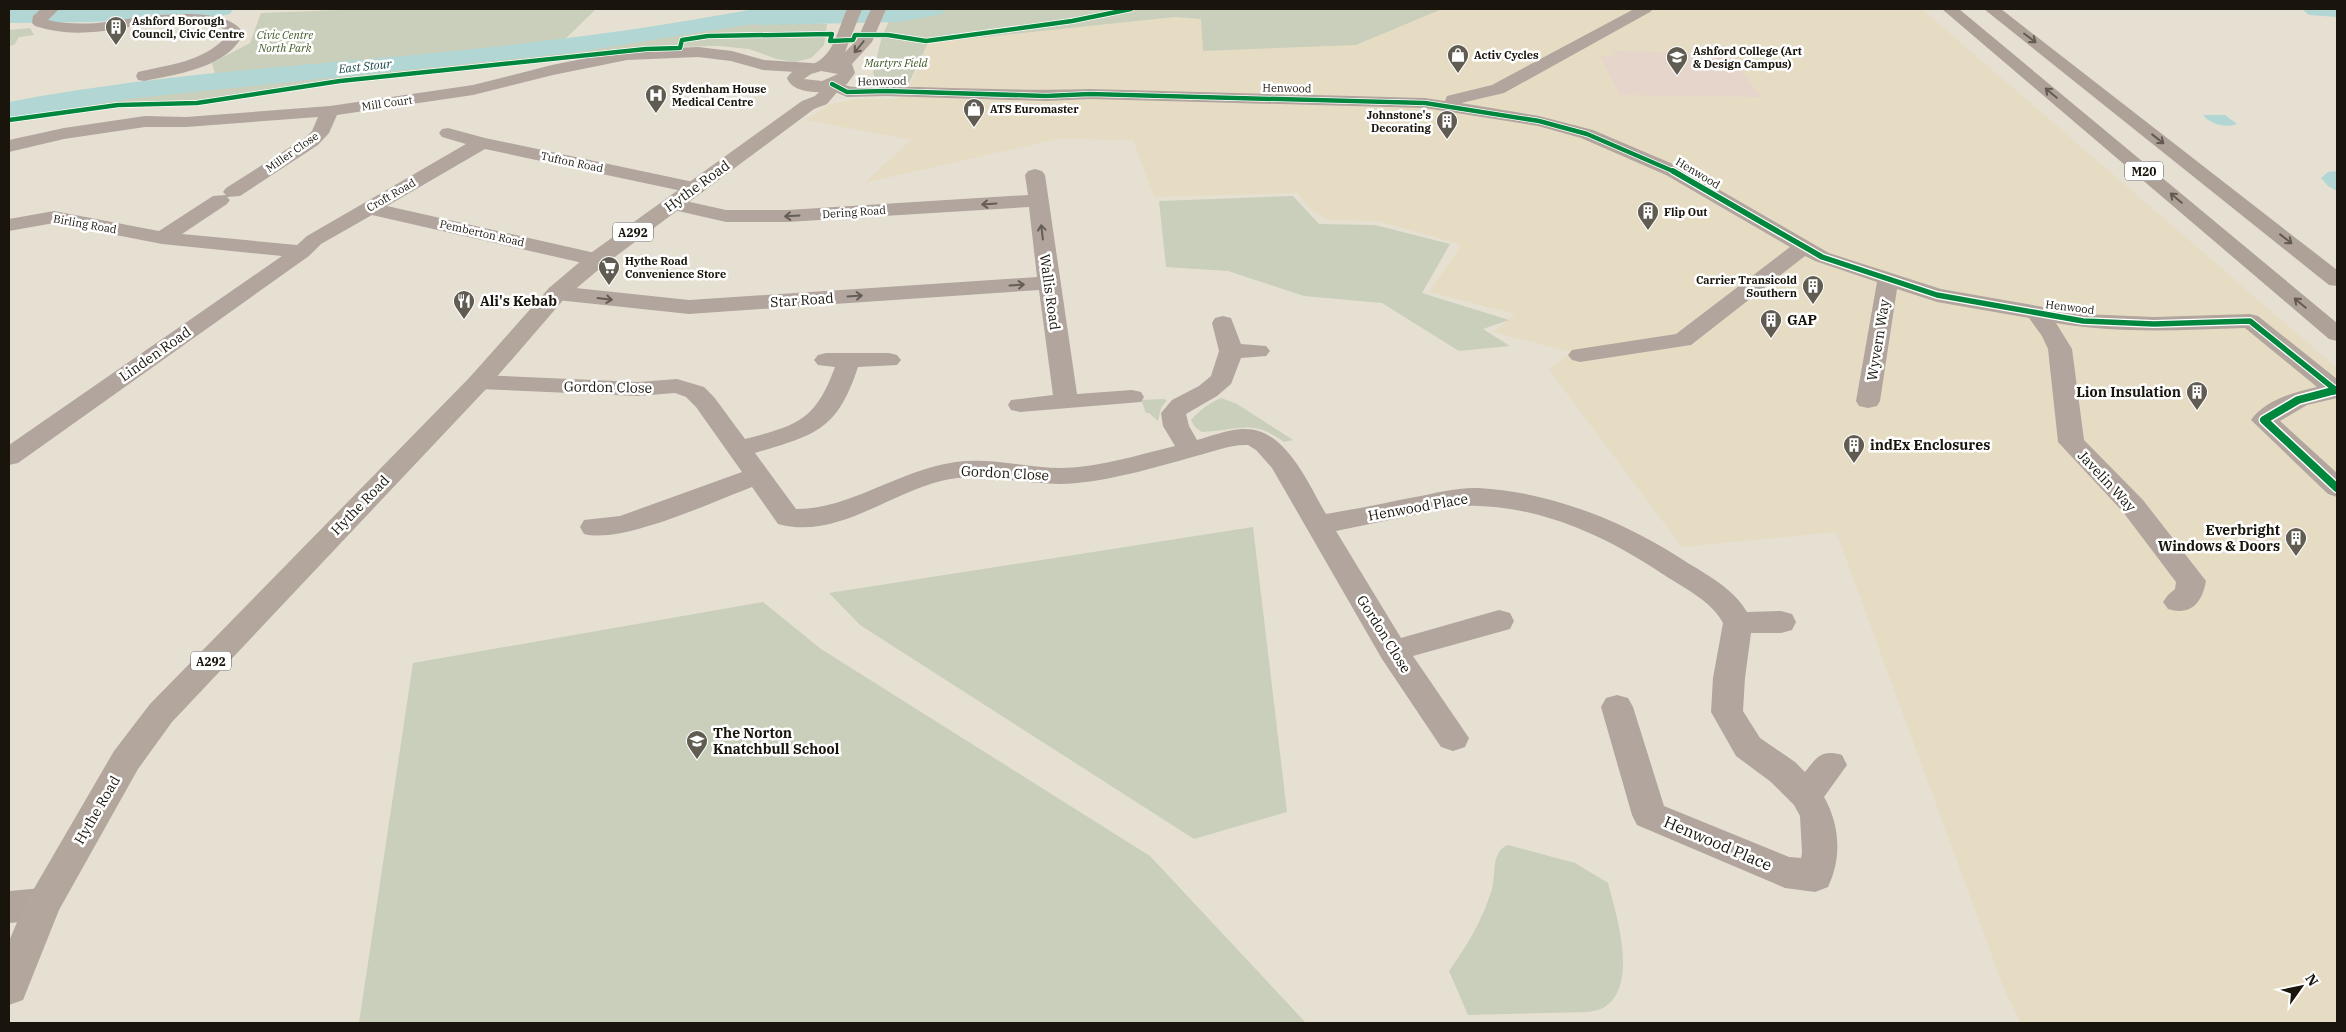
<svg xmlns="http://www.w3.org/2000/svg" width="2346" height="1032" viewBox="0 0 2346 1032" font-family="'IBM Plex Serif',serif">
<style>
.built{fill:#e6dcc4}
.education{fill:#e6d5cb}
.green{fill:#c9cfba}
.water{fill:#b2d6d4}
.lines{fill:none;stroke-linecap:round;stroke-linejoin:round}
.river{fill:#b2d6d4;fill-rule:evenodd}
.minor{fill:#b1a59e;fill-rule:evenodd}
.major{fill:#b3a69d;fill-rule:evenodd}
.highway{fill:#ada198;fill-rule:evenodd}
.cycleway-far2-casing{stroke:#fff;stroke-width:6}
.cycleway-far1-casing{stroke:#fff;stroke-width:8}
.cycleway-casing{stroke:#fff;stroke-width:11}
.cycleway-far2{stroke:#00873e;stroke-width:4.5}
.cycleway-far1{stroke:#00873e;stroke-width:5.5}
.cycleway{stroke:#00873e;stroke-width:8}
.oneway{stroke:#635b52}
.oneway2{stroke:#665e54}
.oneway3{stroke:#655d55}
.labels{text-anchor:middle;dominant-baseline:central;stroke-width:5;stroke-linejoin:round;paint-order:stroke}
.far-poi-label{font-size:11px;font-weight:bold;fill:#19150c;stroke:#fff;text-anchor:start}
.far-park-label{font-size:11px;font-style:italic;fill:#3e5822;stroke:#fff}
.far-street-label{font-size:11px;fill:#19150c;stroke:#fff}
.far-water-label{font-size:12px;font-style:italic;fill:#18484b;stroke:#fff}
.shield{fill:#fff;stroke:#5e5b55;stroke-width:1}
.shield-label{font-size:12px;font-weight:bold;fill:#19150c}
.street-label{font-size:14px;fill:#19150c;stroke:#fff}
.poi-label{font-size:14px;font-weight:bold;fill:#19150c;stroke:#fff;text-anchor:start}
.near-street-label{font-size:16px;fill:#19150c;stroke:#fff}
</style>
<rect width="100%" height="100%" fill="#e6e0d3"/>
<!-- built -->
<polygon class="built" points="1420,9 1922,9 2337,368 2337,1023 2021,1023 2004,989 1836,532 1682,547 1549,370 1570,352 1494,332 1515,314 1429,292 1457,252 1460,244 1377,221 1329,220 1312,211 1297,193 1154,197 1133,140 1058,139 864,183 911,140 805,120 830,104 857,99 897,99 912,80 928,43 1175,17 1202,18 1204,51 1363,43"/>
<!-- education -->
<g class="education">
<polygon points="74,9 216,9 66,15"/>
<polygon points="1704,45 1723,46 1761,97 1620,95 1600,56 1615,56 1612,51 1709,53"/>
</g>
<!-- green -->
<g class="green">
<polygon points="368,9 596,9 557,47 216,78 212,63 250,43 261,13"/>
<polygon points="895,9 1442,9 1356,45 1203,51 1201,19 1175,17 928,43 908,85 887,83 876,79 873,73 882,36"/>
<polygon points="786,22 827,24 824,45 811,58 795,62 777,59 749,49 718,46 666,47 531,64 308,86 194,102 122,102 9,118 9,111 97,94 170,84 526,53 686,33 721,25"/>
<polygon points="30,28 34,35 19,37 14,45 9,46 9,30"/>
<polygon points="1293,196 1319,224 1375,225 1450,244 1422,293 1509,320 1483,329 1510,346 1459,351 1382,303 1304,296 1228,271 1166,267 1159,201"/>
<path d="M 1221,398 L 1237,404 L 1293,440 L 1284,442 C 1252,418 1237,431 1202,432 L 1195,427 L 1191,420 C 1200,410 1208,404 1221,398 Z"/>
<polygon points="1163,399 1167,400 1161,408 1158,421 1149,413 1146,413 1141,400"/>
<polygon points="1253,527 1287,812 1194,839 860,625 829,593"/>
<polygon points="763,602 821,649 1150,856 1306,1023 359,1023 413,663"/>
<path d="M 1508,845 L 1575,863 L 1608,883 C 1616,914 1640,987 1603,1008 C 1599,1010 1593,1011 1588,1012 L 1468,1015 L 1449,971 C 1467,946 1483,919 1492,889 C 1496,874 1491,851 1508,845 Z"/>
</g>
<!-- water -->
<g class="water">
<polygon points="2302,9 2337,9 2337,17 2309,15"/>
<path d="M 2203,115 L 2225,115 L 2237,124 C 2226,128 2211,125 2203,115 Z"/>
<polygon points="2337,171 2337,191 2328,186 2321,178 2328,172"/>
</g>
<g class="lines">
<!-- river -->
<g class="river">
<polygon points="9,9 233,9 230,14 221,16 90,22 9,23"/>
<path d="M 754,9 L 945,9 L 942,14 L 899,22 L 760,25 L 753,24 L 570,53 L 136,98 L 9,118 L 9,102 C 139,77 271,68 403,56 C 520,45 638,31 754,9 Z"/>
</g>
<!-- minor -->
<g class="minor">
<path d="M 41,9 L 59,9 L 48,20 C 64,24 81,24 98,23 C 131,19 225,0 243,33 C 231,67 174,75 144,81 L 138,80 L 136,76 L 138,72 C 168,65 202,62 225,38 L 225,30 C 193,9 129,30 92,32 C 72,34 54,32 35,26 L 32,23 L 33,16 Z"/>
<path d="M 1634,9 L 1653,9 L 1650,12 L 1504,93 L 1461,103 L 1539,116 L 1593,130 L 1680,167 L 1829,253 L 1941,289 L 2083,314 L 2154,317 L 2250,314 L 2258,316 L 2337,379 L 2337,398 L 2307,405 L 2280,421 L 2337,473 L 2337,497 L 2328,494 L 2251,420 C 2265,400 2295,392 2317,387 L 2245,328 C 2182,330 2118,334 2056,323 L 2072,349 L 2084,440 L 2143,500 L 2206,581 C 2202,603 2191,616 2168,609 L 2163,602 L 2168,595 L 2175,589 L 2176,582 L 2123,512 L 2058,442 L 2048,349 L 2042,336 L 2029,318 L 1937,302 L 1897,289 L 1880,401 L 1877,406 L 1868,408 L 1859,406 L 1856,401 L 1877,282 L 1815,261 L 1805,256 L 1691,345 L 1580,362 L 1572,360 L 1568,355 L 1572,350 L 1676,334 L 1790,247 L 1666,175 L 1581,138 L 1538,126 L 1425,108 L 1090,99 L 1046,101 L 886,96 L 847,97 L 826,88 L 824,84 L 826,80 C 838,78 844,87 855,87 C 933,85 1012,92 1090,89 L 1425,98 L 1445,101 L 1447,96 L 1492,85 Z"/>
<polygon points="698,47 732,51 764,60 811,63 817,64 819,68 817,72 811,73 763,70 731,61 698,57 627,60 553,75 473,95 337,115 329,133 318,145 240,196 227,197 230,200 227,204 182,234 297,245 307,236 466,144 442,137 439,133 442,129 448,128 485,138 703,184 706,188 703,192 696,194 485,149 387,206 604,255 607,260 604,265 596,266 372,215 321,244 309,256 18,463 9,465 9,445 282,256 162,244 54,223 9,231 9,219 54,211 159,231 213,196 226,195 223,192 226,188 306,137 312,131 318,117 186,127 145,127 64,139 9,152 9,140 64,128 145,116 186,117 330,106 473,85 552,65 627,50"/>
<polygon points="1035,169 1042,171 1045,175 1077,394 1132,390 1141,392 1144,397 1141,402 1020,412 1011,410 1008,405 1011,400 1053,395 1039,290 689,314 557,300 549,298 546,293 549,288 557,286 689,300 1037,277 1029,207 787,222 726,222 665,208 662,204 665,200 672,198 726,210 787,210 1028,195 1025,175 1028,171"/>
<path d="M 1223,316 L 1231,318 L 1241,344 L 1266,346 L 1270,351 L 1266,356 L 1241,358 L 1231,384 L 1217,396 L 1186,414 L 1189,426 L 1197,440 C 1211,436 1227,430 1242,429 C 1285,426 1308,484 1326,514 C 1356,509 1385,503 1415,497 C 1436,493 1457,487 1479,488 C 1549,492 1618,519 1677,556 C 1701,572 1732,586 1747,612 L 1781,611 L 1792,614 L 1796,622 L 1792,630 L 1781,633 L 1751,633 L 1745,678 L 1743,711 L 1760,738 L 1795,762 L 1805,772 C 1817,757 1821,749 1842,755 L 1847,765 L 1824,797 C 1840,825 1842,858 1828,887 L 1815,892 L 1785,888 L 1637,825 L 1632,815 L 1601,707 L 1606,698 L 1617,695 L 1628,698 L 1633,707 L 1664,806 L 1789,857 L 1801,858 L 1802,853 L 1800,816 L 1794,805 L 1771,782 L 1736,756 L 1711,712 L 1713,678 L 1723,623 C 1711,600 1682,587 1661,573 C 1607,537 1545,508 1478,506 C 1458,505 1438,510 1418,514 C 1391,520 1363,525 1336,531 L 1401,638 L 1499,610 L 1510,613 L 1514,621 L 1510,629 L 1413,656 L 1469,738 L 1465,747 L 1453,751 L 1441,747 L 1382,659 L 1272,468 L 1256,450 L 1248,445 C 1231,444 1212,452 1196,456 C 1157,467 1117,479 1077,483 C 1032,488 986,470 941,481 C 888,494 835,540 778,524 L 752,487 C 712,502 623,544 584,534 L 580,527 L 584,520 L 620,516 L 742,472 L 696,407 L 686,397 L 675,393 L 638,396 L 479,389 L 470,387 L 467,382 L 470,377 L 479,375 L 638,382 L 677,379 L 704,387 L 714,397 L 745,439 C 798,425 815,421 835,367 L 818,365 L 814,360 L 818,355 L 826,353 L 889,353 L 897,355 L 901,360 L 897,365 L 858,367 C 837,431 815,435 755,453 L 796,509 C 848,510 901,469 956,462 C 991,457 1027,468 1062,468 C 1100,467 1138,455 1175,446 L 1163,426 L 1161,413 L 1172,400 L 1199,386 L 1211,376 L 1219,351 L 1212,323 L 1215,318 Z"/>
<polygon points="43,888 56,892 61,904 56,916 43,920 9,923 9,891"/>
</g>
<!-- major -->
<path class="major" d="M 847,9 L 862,9 L 845,52 L 857,40 L 871,9 L 886,9 L 872,42 L 852,64 L 855,73 L 847,84 L 837,88 L 838,91 L 827,104 L 814,109 L 604,265 L 565,298 L 488,387 L 172,722 L 138,769 L 59,910 L 23,1000 L 9,1005 L 9,941 L 25,904 L 114,751 L 150,704 L 470,377 L 549,288 L 588,255 L 802,101 L 815,96 L 819,92 C 808,92 791,90 787,78 C 795,66 805,68 817,62 C 835,52 839,26 847,9 ZM 821,71 L 838,74 L 822,81 L 804,79 L 811,74 Z"/>
<!-- highway -->
<g class="highway">
<polygon points="1942,9 1959,9 2337,323 2337,341 2329,339"/>
<polygon points="1984,9 2001,9 2337,270 2337,286 2329,285"/>
</g>
<!-- cycleway-far2 casing -->
<g class="cycleway-far2-casing">
<g id="cycleway-far2">
<polyline points="832,84 847,92 886,91 1046,96 1090,94 1425,103 1539,121 1587,134 1675,172"/>
<polyline points="9,120 118,105 197,103 340,81 646,49 680,48 682,40 708,36 832,34 830,41 853,40 855,35 888,35 926,41 1072,21 1131,9"/>
</g>
</g>
<!-- cycleway-far1 casing -->
<g class="cycleway-far1-casing">
<polyline id="cycleway-far1" points="1673,171 1822,257 1937,295 2083,321 2154,324 2250,321 2337,391 2333,392"/>
</g>
<!-- cycleway casing -->
<g class="cycleway-casing">
<polyline id="cycleway" points="2336,390 2298,400 2264,420 2337,488"/>
</g>
<!-- cycleway-far2 -->
<use href="#cycleway-far2" class="cycleway-far2"/>
<!-- cycleway-far1 -->
<use href="#cycleway-far1" class="cycleway-far1"/>
<!-- cycleway -->
<use href="#cycleway" class="cycleway"/>
</g>
<!-- one-way arrows -->
<defs><path id="oneway-shaft" d="M-6 0H5M1.5-3L5.5 0L1.5 3" fill="none" stroke-width="1.6" stroke-linecap="round" stroke-linejoin="round" transform="scale(1.25)"/></defs>
<g class="oneway">
<use href="#oneway-shaft" transform="translate(2030 38) rotate(37)"/>
<use href="#oneway-shaft" transform="translate(2051 93) rotate(-140)"/>
<use href="#oneway-shaft" transform="translate(2158 139) rotate(38)"/>
<use href="#oneway-shaft" transform="translate(2176 198) rotate(-140)"/>
<use href="#oneway-shaft" transform="translate(2286 239) rotate(38)"/>
<use href="#oneway-shaft" transform="translate(2300 303) rotate(-140)"/>
</g>
<use class="oneway2" href="#oneway-shaft" transform="translate(859 47) rotate(129)"/>
<g class="oneway3">
<use href="#oneway-shaft" transform="translate(989 204) rotate(176)"/>
<use href="#oneway-shaft" transform="translate(792 216) rotate(177)"/>
<use href="#oneway-shaft" transform="translate(1042 232) rotate(-97)"/>
<use href="#oneway-shaft" transform="translate(1017 285) rotate(-4)"/>
<use href="#oneway-shaft" transform="translate(855 296) rotate(-4)"/>
<use href="#oneway-shaft" transform="translate(605 299) rotate(7)"/>
</g>
<!-- icons -->
<defs>
<g id="building-pin" transform="scale(1.125)"><path d="M0 17L-7.5 6A9.5 9.5 0 1 1 7.5 6Z" fill="#615c52" stroke="#fff"/><path d="M-4-6H4V6H1V3H-1V6H-4ZM-2.5-4.3h1.7v1.8h-1.7ZM.8-4.3h1.7v1.8H.8ZM-2.5-1h1.7V.8h-1.7ZM.8-1h1.7V.8H.8Z" fill="#fff"/></g>
<g id="shop-pin" transform="scale(1.125)"><path d="M0 17L-7.5 6A9.5 9.5 0 1 1 7.5 6Z" fill="#615c52" stroke="#fff"/><path d="M-5-2.5h2.3a2.7 3.5 0 0 1 5.4 0H5L5.5 6h-11ZM-1.5-2.5h3a1.5 2.3 0 0 0-3 0Z" fill="#fff"/></g>
<g id="university-pin" transform="scale(1.125)"><path d="M0 17L-7.5 6A9.5 9.5 0 1 1 7.5 6Z" fill="#615c52" stroke="#fff"/><path d="M0-5L7-2L0 1L-7-2ZM-4 1L0 2.5L4 1V4Q0 6-4 4Z" fill="#fff"/></g>
<g id="hospital-pin" transform="scale(1.125)"><path d="M0 17L-7.5 6A9.5 9.5 0 1 1 7.5 6Z" fill="#615c52" stroke="#fff"/><path d="M-5-5h3v3.5h4V-5h3V5h-3V1.5h-4V5h-3Z" fill="#fff"/></g>
<g id="supermarket-pin" transform="scale(1.125)"><path d="M0 17L-7.5 6A9.5 9.5 0 1 1 7.5 6Z" fill="#615c52" stroke="#fff"/><path d="M-6-5.5h2.5l.6 2H6L4.5 2H-2.5L-4.4-4H-6ZM-1.5 3.2a1.3 1.3 0 1 0 .1 0ZM3 3.2a1.3 1.3 0 1 0 .1 0Z" fill="#fff"/></g>
<g id="restaurant-pin" transform="scale(1.125)"><path d="M0 17L-7.5 6A9.5 9.5 0 1 1 7.5 6Z" fill="#615c52" stroke="#fff"/><path d="M-5-6h1v4h1v-4h1v4h1v-4h1v5L-1.5 .5V6h-2V.5L-5-1ZM5-6V6H3V1.5H1.5Q1.5-4 5-6Z" fill="#fff"/></g>
<g id="school-pin" transform="scale(1.125)"><path d="M0 17L-7.5 6A9.5 9.5 0 1 1 7.5 6Z" fill="#615c52" stroke="#fff"/><path d="M0-5L7-2L0 1L-7-2ZM-4 1L0 2.5L4 1V4Q0 6-4 4Z" fill="#fff"/></g>
</defs>
<g fill-rule="evenodd">
<use href="#building-pin" x="116" y="27"/>
<use href="#shop-pin" x="1458" y="55"/>
<use href="#university-pin" x="1677" y="57"/>
<use href="#hospital-pin" x="656" y="95"/>
<use href="#shop-pin" x="974" y="109"/>
<use href="#building-pin" x="1447" y="121"/>
<use href="#building-pin" x="1648" y="212"/>
<use href="#supermarket-pin" x="609" y="267"/>
<use href="#building-pin" x="1813" y="286"/>
<use href="#restaurant-pin" x="464" y="301"/>
<use href="#building-pin" x="1771" y="320"/>
<use href="#building-pin" x="2197" y="392"/>
<use href="#building-pin" x="1854" y="445"/>
<use href="#building-pin" x="2296" y="538"/>
<use href="#school-pin" x="697" y="741"/>
</g>
<g class="labels">
<!-- far-poi labels -->
<g class="far-poi-label">
<text x="132" y="21">Ashford Borough<tspan x="132" dy="13">Council, Civic Centre</tspan></text>
<text x="1693" y="51">Ashford College (Art<tspan x="1693" dy="13">&amp; Design Campus)</tspan></text>
<text x="1474" y="55">Activ Cycles</text>
<text x="672" y="89">Sydenham House<tspan x="672" dy="13">Medical Centre</tspan></text>
<text x="990" y="109">ATS Euromaster</text>
<text x="1431" y="115" text-anchor="end">Johnstone's<tspan x="1431" dy="13">Decorating</tspan></text>
<text x="1664" y="212">Flip Out</text>
<text x="625" y="261">Hythe Road<tspan x="625" dy="13">Convenience Store</tspan></text>
<text x="1797" y="280" text-anchor="end">Carrier Transicold<tspan x="1797" dy="13">Southern</tspan></text>
</g>
<!-- far-park labels -->
<g class="far-park-label">
<text x="285" y="35">Civic Centre<tspan x="285" dy="13">North Park</tspan></text>
<text x="896" y="63">Martyrs Field</text>
</g>
<!-- far-street labels -->
<g class="far-street-label">
<text transform="translate(882 81) rotate(-1)">Henwood</text>
<text transform="translate(1287 88) rotate(1)">Henwood</text>
<text transform="translate(387 103) rotate(-8)">Mill Court</text>
<text transform="translate(292 152) rotate(-35)">Miller Close</text>
<text transform="translate(572 162) rotate(12)">Tufton Road</text>
<text transform="translate(1698 173) rotate(31)">Henwood</text>
<text transform="translate(391 195) rotate(-30)">Croft Road</text>
<text transform="translate(854 212) rotate(-4)">Dering Road</text>
<text transform="translate(85 224) rotate(10)">Birling Road</text>
<text transform="translate(482 233) rotate(13)">Pemberton Road</text>
<text transform="translate(2070 307) rotate(7)">Henwood</text>
</g>
<!-- far-water labels -->
<g class="far-water-label">
<text transform="translate(365 66) rotate(-6)">East Stour</text>
</g>
<!-- shield labels -->
<g class="shield">
<rect x="2125" y="161.5" width="38" height="19" rx="4"/>
<rect x="613" y="222.5" width="40" height="19" rx="4"/>
<rect x="191" y="651.5" width="40" height="19" rx="4"/>
</g>
<g class="shield-label">
<text x="2144" y="171">M20</text>
<text x="633" y="232">A292</text>
<text x="211" y="661">A292</text>
</g>
<!-- street labels -->
<g class="street-label">
<text transform="translate(697 186) rotate(-36)">Hythe Road</text>
<text transform="translate(1050 292) rotate(82)">Wallis Road</text>
<text transform="translate(802 300) rotate(-4)">Star Road</text>
<text transform="translate(1878 340) rotate(-81)">Wyvern Way</text>
<text transform="translate(155 354) rotate(-35)">Linden Road</text>
<text transform="translate(608 387) rotate(1)">Gordon Close</text>
<text transform="translate(1005 473) rotate(3)">Gordon Close</text>
<text transform="translate(2107 481) rotate(47)">Javelin Way</text>
<text transform="translate(360 505) rotate(-46)">Hythe Road</text>
<text transform="translate(1418 507) rotate(-10)">Henwood Place</text>
<text transform="translate(1384 634) rotate(58)">Gordon Close</text>
<text transform="translate(97 810) rotate(-60)">Hythe Road</text>
</g>
<!-- poi labels -->
<g class="poi-label">
<text x="480" y="301">Ali's Kebab</text>
<text x="1787" y="320">GAP</text>
<text x="2181" y="392" text-anchor="end">Lion Insulation</text>
<text x="1870" y="445">indEx Enclosures</text>
<text x="2280" y="530" text-anchor="end">Everbright<tspan x="2280" dy="16">Windows &amp; Doors</tspan></text>
<text x="713" y="733">The Norton<tspan x="713" dy="16">Knatchbull School</tspan></text>
</g>
<!-- near-street labels -->
<g class="near-street-label">
<text transform="translate(1718 843) rotate(23)">Henwood Place</text>
</g>
</g>
<!-- border -->
<rect width="2346" height="1032" fill="none" stroke="#19150c" stroke-width="20"/>
<!-- north arrow -->
<g transform="translate(2301 987) rotate(57)" stroke="#ffffff" stroke-width="4" paint-order="stroke">
<path d="M0-4L9 19L0 12L-9 19Z" fill="#19150c"/>
<text y="-8" font-size="14" font-weight="bold" text-anchor="middle" fill="#19150c">N</text>
</g>
</svg>
